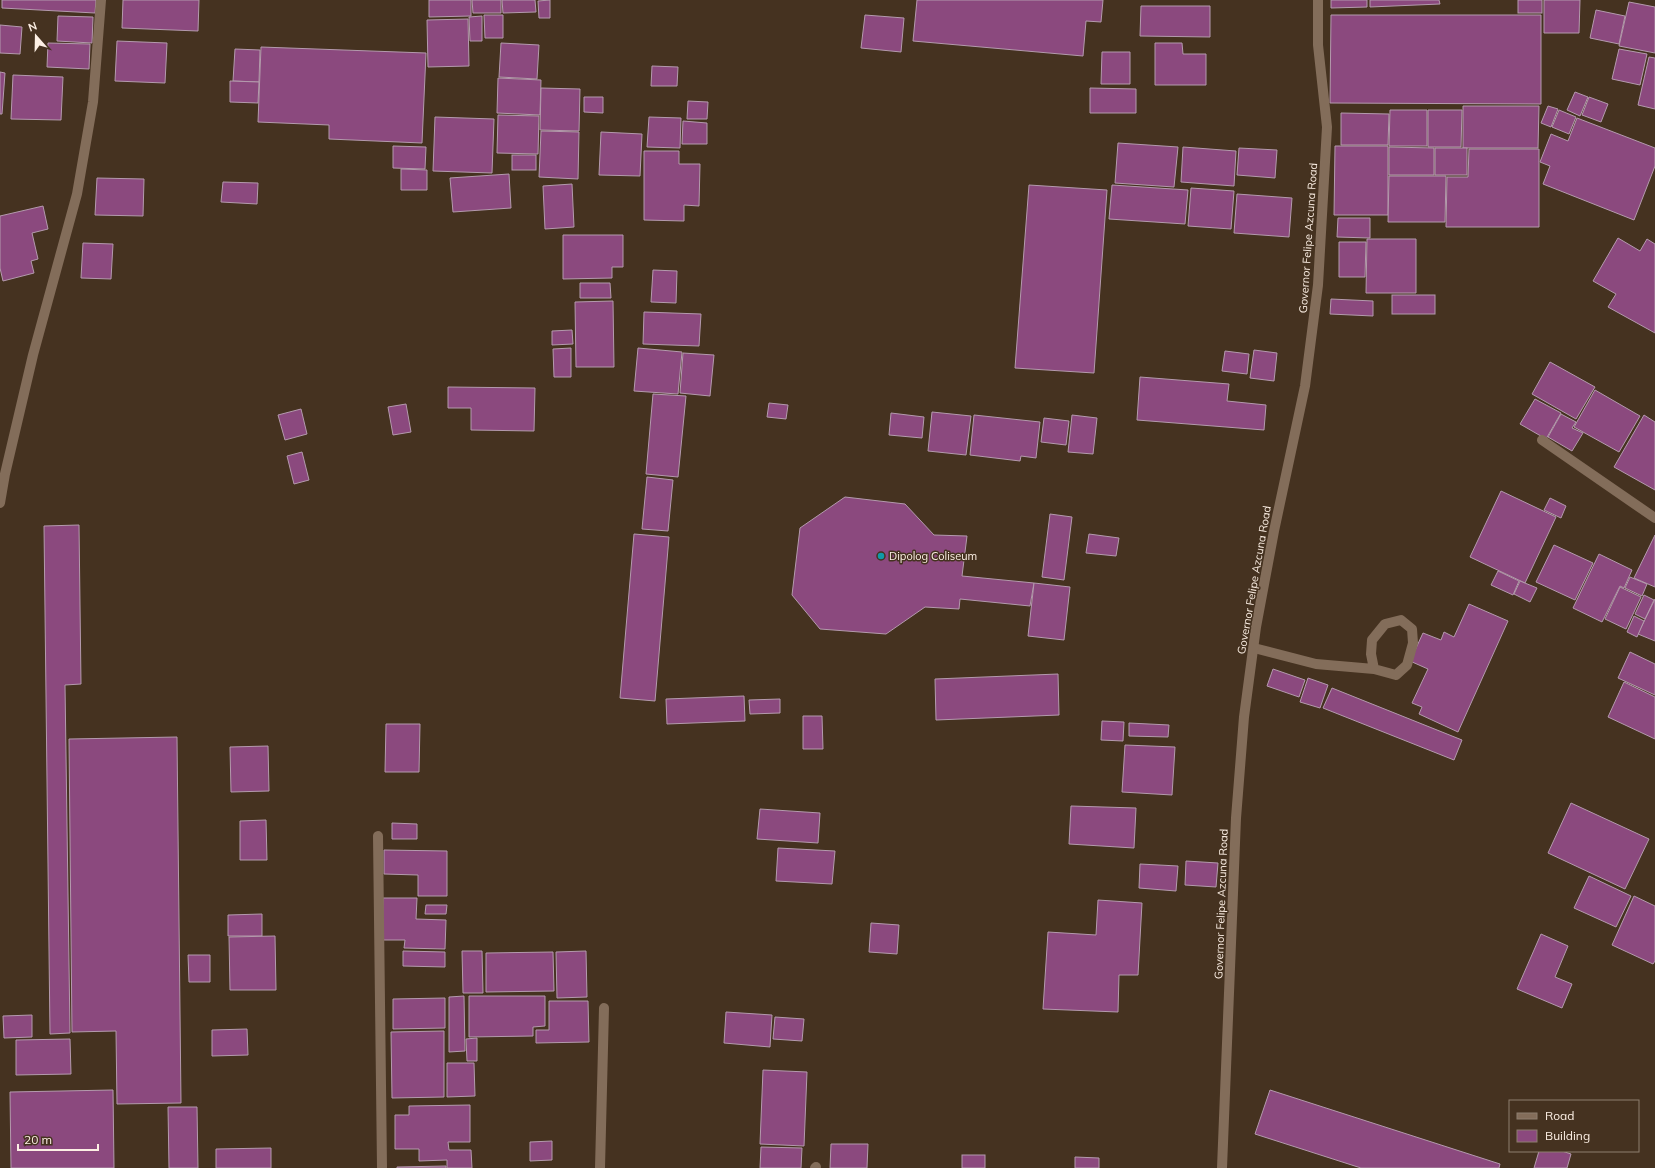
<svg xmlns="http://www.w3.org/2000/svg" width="1655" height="1168" viewBox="0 0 1655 1168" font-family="Mulish,sans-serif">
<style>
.building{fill:#8b497e;stroke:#b49aad}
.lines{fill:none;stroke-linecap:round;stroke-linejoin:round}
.minor{stroke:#836d5a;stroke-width:10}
.tertiary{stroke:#836d5a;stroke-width:10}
.culture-dot{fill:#0f9aa8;stroke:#453220;stroke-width:1.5}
.labels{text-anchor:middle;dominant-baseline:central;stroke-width:3;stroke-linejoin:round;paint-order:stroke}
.street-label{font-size:11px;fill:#fcefe4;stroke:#453220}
.poi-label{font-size:11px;fill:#fcefe4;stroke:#453220;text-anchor:start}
</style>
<rect width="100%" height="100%" fill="#453220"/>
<!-- building -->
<g class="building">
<polygon points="2,0 96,0 95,13 2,8"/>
<polygon points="123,0 199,0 198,31 122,28"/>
<polygon points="429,0 471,0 471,16 429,17"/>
<polygon points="472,0 501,0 501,13 473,13"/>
<polygon points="502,0 535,0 536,12 503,13"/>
<polygon points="550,0 550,18 539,18 538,1"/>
<polygon points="917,0 1103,0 1101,22 1086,21 1083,56 913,41"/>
<polygon points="1331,0 1367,0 1367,7 1331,8"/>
<polygon points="1370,0 1439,0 1440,4 1370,7"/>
<rect x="1518" y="0" width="24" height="13"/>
<polygon points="1544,0 1580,0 1579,33 1544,33"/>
<polygon points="1629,2 1655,7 1655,53 1619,46"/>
<polygon points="1141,6 1210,6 1210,37 1140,36"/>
<polygon points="1596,10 1625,16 1619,44 1590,38"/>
<polygon points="484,15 503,15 503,38 485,38"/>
<polygon points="865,15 904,18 901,52 861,48"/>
<polygon points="1331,15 1541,15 1541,104 1330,103"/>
<polygon points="58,16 93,17 92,43 57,41"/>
<polygon points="482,16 482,41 470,41 469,17"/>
<polygon points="468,19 469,66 428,67 427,20"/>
<polygon points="0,25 22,27 20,54 0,53"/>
<polygon points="117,41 167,43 165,83 115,81"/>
<polygon points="48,43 90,44 89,69 47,67"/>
<polygon points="501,43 539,45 537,79 499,77"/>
<polygon points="1155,43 1182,43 1183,54 1206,54 1206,85 1155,85"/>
<polygon points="261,47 426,53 422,143 329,139 329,125 258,122"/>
<polygon points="235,49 260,50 259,82 233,81"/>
<polygon points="1619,49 1647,54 1640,85 1612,79"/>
<polygon points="1102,52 1130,52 1130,84 1101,84"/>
<polygon points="1649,57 1655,58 1655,109 1638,105"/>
<polygon points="652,66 678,67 677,86 651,86"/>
<polygon points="0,72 5,73 2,114 0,114"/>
<polygon points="13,75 63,77 61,120 11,119"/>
<polygon points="498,78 541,80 540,115 497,113"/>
<polygon points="230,81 259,82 258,103 230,102"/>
<polygon points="541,88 580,89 579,131 540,130"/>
<polygon points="1090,88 1136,89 1136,113 1090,113"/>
<polygon points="1575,92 1588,97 1580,116 1567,110"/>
<polygon points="584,97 603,97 603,113 584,112"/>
<polygon points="1589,97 1608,104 1601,122 1582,115"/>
<polygon points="688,101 708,102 707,119 687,119"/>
<polygon points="1463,106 1539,106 1538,148 1463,148"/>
<polygon points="1548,106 1558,109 1551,127 1541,123"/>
<polygon points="1390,110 1427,110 1427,146 1389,146"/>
<polygon points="1428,110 1462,110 1461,147 1428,147"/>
<polygon points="1559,110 1576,117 1569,134 1552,127"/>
<polygon points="1341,113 1389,114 1388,145 1341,145"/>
<polygon points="498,115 539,116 538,154 497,153"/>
<polygon points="435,117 494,119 492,173 433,171"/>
<polygon points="649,117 681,118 680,148 647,147"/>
<polygon points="1577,118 1655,148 1655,166 1634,220 1543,184 1550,166 1540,162 1551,134 1568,141"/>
<polygon points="683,121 707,123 707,144 682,144"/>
<polygon points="541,131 579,132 578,179 539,177"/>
<polygon points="601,132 642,134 640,176 599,175"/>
<polygon points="1118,143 1178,147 1174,187 1115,183"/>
<polygon points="393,146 426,147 425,169 393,168"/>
<polygon points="1335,146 1388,146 1388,215 1334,215"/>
<polygon points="1183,147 1236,151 1234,186 1181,182"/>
<polygon points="1389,147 1434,148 1434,175 1389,175"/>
<polygon points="1239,148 1277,150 1275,178 1237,175"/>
<rect x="1435" y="148" width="32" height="27"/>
<polygon points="1469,149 1539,149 1539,227 1446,227 1447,177 1468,177"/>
<polygon points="644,151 679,151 679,164 700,164 699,206 684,205 684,221 644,220"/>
<rect x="512" y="155" width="24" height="15"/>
<polygon points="401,169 427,170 427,190 401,190"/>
<polygon points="509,174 511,208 453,212 450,178"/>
<polygon points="1389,176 1446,176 1445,222 1388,222"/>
<polygon points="97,178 144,179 143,216 95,215"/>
<polygon points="223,182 258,183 257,204 221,202"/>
<polygon points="572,184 574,227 545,229 543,186"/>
<polygon points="1029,185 1107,190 1094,373 1015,368"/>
<polygon points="1112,185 1188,190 1185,224 1109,219"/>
<polygon points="1191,188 1234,191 1231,229 1188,226"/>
<polygon points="1237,194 1292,198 1289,237 1234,233"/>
<polygon points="43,206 48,229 32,233 38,259 31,261 34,273 3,281 0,268 0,216"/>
<polygon points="1338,218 1370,218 1370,238 1337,237"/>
<polygon points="563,235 623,235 623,267 612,267 612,278 563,279"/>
<polygon points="1618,238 1640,251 1647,239 1655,244 1655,333 1608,307 1616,294 1593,281"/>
<polygon points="1367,239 1416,239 1416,293 1366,293"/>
<polygon points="1339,242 1366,242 1365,277 1339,277"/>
<polygon points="83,243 113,244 111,279 81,278"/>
<polygon points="653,270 677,271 676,303 651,302"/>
<polygon points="580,283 610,283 611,298 580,298"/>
<rect x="1392" y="295" width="43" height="19"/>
<polygon points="1331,299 1373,301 1373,316 1330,314"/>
<polygon points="613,301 614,367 576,367 575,302"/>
<polygon points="644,312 701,314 699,346 643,344"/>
<polygon points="572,330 573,344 552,345 552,331"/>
<polygon points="571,348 571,377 554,377 553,349"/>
<polygon points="638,348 682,352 678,394 634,391"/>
<polygon points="1254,350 1277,353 1274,381 1250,378"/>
<polygon points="1225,351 1249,354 1247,374 1222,371"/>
<polygon points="683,353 714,355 710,396 680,393"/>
<polygon points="1550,362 1595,387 1576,419 1532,394"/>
<polygon points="1140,377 1229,384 1227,401 1266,405 1264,430 1137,420"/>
<polygon points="448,387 535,388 534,431 471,430 471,408 448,408"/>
<polygon points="1595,390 1640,416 1619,452 1574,427"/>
<polygon points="653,394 686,396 678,477 646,474"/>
<polygon points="1535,399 1561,413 1546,439 1520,424"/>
<polygon points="769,403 788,405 786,419 767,417"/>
<polygon points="406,404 411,432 393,435 388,407"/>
<polygon points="301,409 307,434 285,440 278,415"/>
<polygon points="932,412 971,416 966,455 928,451"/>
<polygon points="891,413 924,417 922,438 889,435"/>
<polygon points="1561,414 1576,422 1572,428 1583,433 1572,451 1548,437"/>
<polygon points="974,415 1040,422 1036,458 1021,456 1020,461 970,455"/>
<polygon points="1072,415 1097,418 1093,454 1068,452"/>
<polygon points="1644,415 1655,422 1655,490 1614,467"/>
<polygon points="1044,418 1069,421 1066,445 1041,442"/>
<polygon points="302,452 309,480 294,484 287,456"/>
<polygon points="647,477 673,480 668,531 642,529"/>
<polygon points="1501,491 1556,517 1525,583 1470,557"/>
<polygon points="845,497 905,504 934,535 967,536 962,576 1034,583 1030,606 960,599 959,609 925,607 886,634 820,629 792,595 800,528"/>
<polygon points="1550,498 1566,506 1561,518 1544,510"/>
<polygon points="1050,514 1072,517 1064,580 1042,577"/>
<polygon points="79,525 81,684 65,685 70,1033 50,1034 44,526"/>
<polygon points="634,534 669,537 655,701 620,698"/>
<polygon points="1089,534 1119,538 1116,556 1086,553"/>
<polygon points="1655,535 1655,587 1634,578"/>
<polygon points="1554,545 1593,563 1575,600 1536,582"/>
<polygon points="1599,554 1632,570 1624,588 1620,586 1602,622 1573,608"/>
<polygon points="1498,571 1519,581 1513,595 1491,585"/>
<polygon points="1630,577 1647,584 1642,596 1625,588"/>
<polygon points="1520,581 1537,588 1530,602 1514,594"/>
<polygon points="1034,583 1070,587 1064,640 1028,636"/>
<polygon points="1620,587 1641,597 1626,629 1605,619"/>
<polygon points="1644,595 1654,600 1645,619 1635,614"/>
<polygon points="1655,599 1655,641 1638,634"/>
<polygon points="1469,604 1508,621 1458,732 1419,714 1422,707 1412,703 1428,669 1410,661 1423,633 1441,640 1444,632 1454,637"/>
<polygon points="1634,616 1644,621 1637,637 1627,632"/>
<polygon points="1630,652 1655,664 1655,695 1618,678"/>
<polygon points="1273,669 1305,680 1299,697 1267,686"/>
<polygon points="1058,674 1059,715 936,720 935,679"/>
<polygon points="1308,678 1328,685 1320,708 1300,702"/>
<polygon points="1624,682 1655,697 1655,739 1608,717"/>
<polygon points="1332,688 1462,740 1454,760 1323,708"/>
<polygon points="744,696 745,721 667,724 666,699"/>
<polygon points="780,699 780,713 750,714 749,700"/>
<polygon points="803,716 822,716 823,749 803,749"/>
<polygon points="1102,721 1124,722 1123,741 1101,740"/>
<polygon points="1129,723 1169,725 1168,737 1129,736"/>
<polygon points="386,724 420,724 419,772 385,772"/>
<polygon points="177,737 181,1103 117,1104 116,1031 72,1032 69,739"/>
<polygon points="1125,745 1175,747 1172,795 1122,792"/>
<polygon points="268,746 269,791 231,792 230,747"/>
<polygon points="1571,803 1649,839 1625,889 1548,853"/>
<polygon points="1071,806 1136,808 1134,848 1069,844"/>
<polygon points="760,809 820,813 818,843 757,839"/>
<polygon points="266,820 267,860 240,860 240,821"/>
<polygon points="392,823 417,824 417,839 392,839"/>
<polygon points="778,848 835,851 832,884 776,881"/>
<polygon points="384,850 447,851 447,896 418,896 418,875 384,874"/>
<polygon points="1186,861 1218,863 1216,887 1185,885"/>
<polygon points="1140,864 1178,866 1176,891 1139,888"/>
<polygon points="1589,876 1631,896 1616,927 1574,908"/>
<polygon points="1634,896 1655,906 1655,961 1653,964 1612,945"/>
<polygon points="383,898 417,898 416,919 446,920 445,949 404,948 405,940 382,940"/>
<polygon points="1098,900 1142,903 1138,975 1119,975 1118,1012 1043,1009 1048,932 1096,935"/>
<polygon points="426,905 447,905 446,914 425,914"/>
<polygon points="262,914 262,936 228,936 228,915"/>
<polygon points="871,923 899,925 897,954 869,952"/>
<polygon points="1541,934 1568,946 1555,977 1572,984 1562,1008 1517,989"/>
<polygon points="275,936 276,990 230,990 229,937"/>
<polygon points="403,951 445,952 445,967 403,966"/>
<polygon points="462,951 482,951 483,993 463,993"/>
<polygon points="586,951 587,997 557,998 556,952"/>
<polygon points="553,952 554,991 486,992 486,953"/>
<polygon points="188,955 210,955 210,982 189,982"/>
<polygon points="464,996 465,1051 449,1052 449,997"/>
<polygon points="469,996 545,996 545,1026 533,1027 533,1036 469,1037"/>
<polygon points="445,998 445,1028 393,1029 393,999"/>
<polygon points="549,1001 588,1001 589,1042 536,1043 536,1030 549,1030"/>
<polygon points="726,1012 772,1015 770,1047 724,1043"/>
<polygon points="32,1015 32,1037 4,1038 3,1016"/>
<polygon points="775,1017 804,1019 802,1041 773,1039"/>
<polygon points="247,1029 248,1055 212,1056 212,1030"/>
<polygon points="444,1031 444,1097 392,1098 391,1032"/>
<polygon points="477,1038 477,1061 467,1061 466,1039"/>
<polygon points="70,1039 71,1074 16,1075 16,1040"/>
<polygon points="447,1063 474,1063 475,1096 447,1097"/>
<polygon points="763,1070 807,1072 804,1146 760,1144"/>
<polygon points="113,1090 114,1168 11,1168 10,1092"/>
<polygon points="1270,1090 1500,1164 1499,1168 1361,1168 1255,1134"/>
<polygon points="470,1105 470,1142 448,1142 449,1150 471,1150 472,1168 447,1168 447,1160 419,1161 419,1149 395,1149 395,1115 409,1115 409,1106"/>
<polygon points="168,1107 197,1107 198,1168 169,1168"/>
<polygon points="552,1141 552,1160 530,1161 530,1142"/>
<polygon points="831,1144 868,1144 867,1168 830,1168"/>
<polygon points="761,1147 802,1148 801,1168 760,1168"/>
<polygon points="271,1148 271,1168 216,1168 216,1149"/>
<polygon points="1539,1151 1562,1151 1571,1154 1567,1168 1534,1168"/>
<rect x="962" y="1155" width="23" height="13"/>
<polygon points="1075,1157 1099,1158 1099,1168 1075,1168"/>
<polygon points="446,1166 446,1168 397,1168 397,1167"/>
</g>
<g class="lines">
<!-- minor -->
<g class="minor">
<polyline points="1542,440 1655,518"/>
<polyline points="0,503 5,474 33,355 77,194 93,102 101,0"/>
<polyline points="1254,648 1316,664 1374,669 1396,675 1407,665 1413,643 1412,629 1401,620 1385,624 1372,640 1371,654 1374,669"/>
<polyline points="378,836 382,1168"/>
<polyline points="600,1168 604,1008"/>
<polyline points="815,1168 816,1167"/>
</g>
<!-- tertiary -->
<polyline class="tertiary" points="1222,1168 1236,818 1244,717 1256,627 1274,531 1305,386 1318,285 1327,127 1318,45 1318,0"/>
</g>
<!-- markers -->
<circle class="culture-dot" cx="881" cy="556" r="4"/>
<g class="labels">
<!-- street labels -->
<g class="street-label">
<text transform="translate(1308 238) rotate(-86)">Governor Felipe Azcuna Road</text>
<text transform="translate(1254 580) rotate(-80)">Governor Felipe Azcuna Road</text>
<text transform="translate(1221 904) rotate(-88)">Governor Felipe Azcuna Road</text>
</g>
<!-- poi labels -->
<g class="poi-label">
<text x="889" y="556">Dipolog Coliseum</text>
</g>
</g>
<!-- legend -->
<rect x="1509" y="1100" width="130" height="52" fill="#453220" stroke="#8e7e6e"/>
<rect x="1517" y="1113" width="20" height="6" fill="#836d5a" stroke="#8e7e6e"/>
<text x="1545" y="1120" font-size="12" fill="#fcefe4">Road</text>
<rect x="1517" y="1130" width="20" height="12" fill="#8b497e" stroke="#8e7e6e"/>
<text x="1545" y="1140" font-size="12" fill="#fcefe4">Building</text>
<!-- north arrow -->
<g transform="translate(36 36) rotate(340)" stroke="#453220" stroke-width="3" paint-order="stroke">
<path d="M0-3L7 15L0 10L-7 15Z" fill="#fcefe4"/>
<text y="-6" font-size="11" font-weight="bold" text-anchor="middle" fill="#fcefe4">N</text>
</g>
<!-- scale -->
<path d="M18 1144v6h80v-6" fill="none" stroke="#fcefe4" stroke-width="2"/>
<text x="24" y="1144" font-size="12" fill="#fcefe4" stroke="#453220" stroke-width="3" paint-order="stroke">20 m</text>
</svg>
